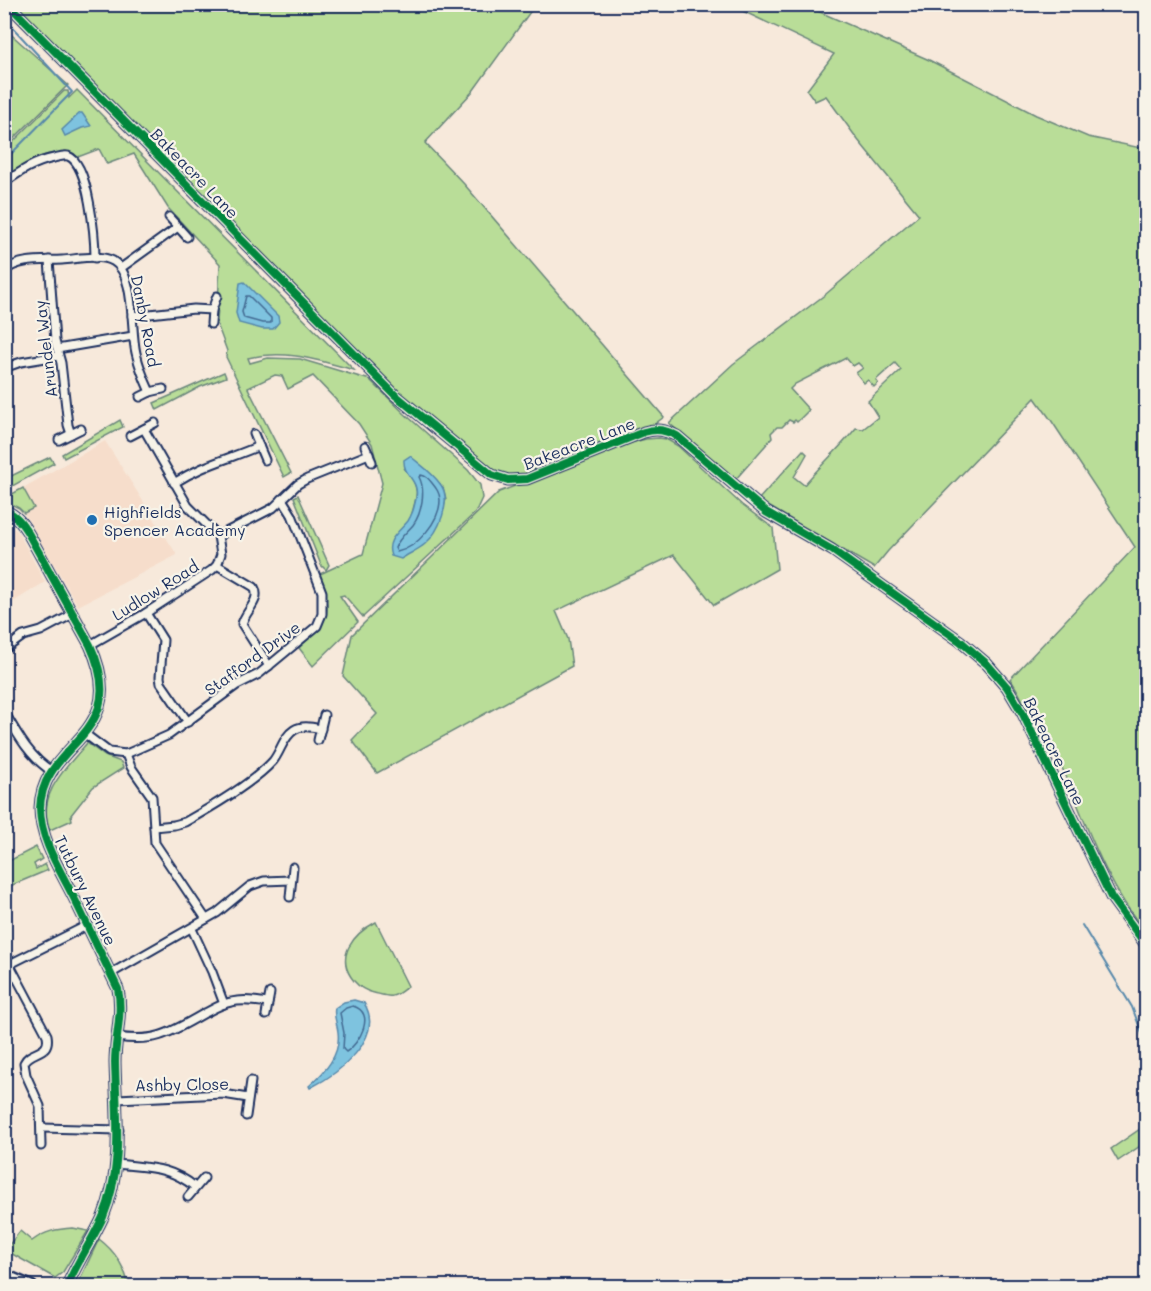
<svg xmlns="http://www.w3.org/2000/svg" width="1151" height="1291" viewBox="0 0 1151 1291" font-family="Mali,sans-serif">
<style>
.built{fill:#f6ddcb}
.green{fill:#b9dd98;stroke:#6a867b;stroke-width:1.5;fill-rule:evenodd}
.water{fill:#7ec3df;stroke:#5688ab;stroke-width:1.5}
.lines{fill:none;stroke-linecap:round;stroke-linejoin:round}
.shore{stroke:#436a92;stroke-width:1.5}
.stream{stroke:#5688ab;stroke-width:2}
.minor-casing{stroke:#1b2f5e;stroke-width:11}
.tertiary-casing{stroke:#1b2f5e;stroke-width:13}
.minor{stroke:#f7f3e8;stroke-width:7}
.tertiary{stroke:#f7f3e8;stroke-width:8}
.cycleway-casing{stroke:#f7f3e8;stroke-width:11}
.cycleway{stroke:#00873e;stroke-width:8}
.poi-dot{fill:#1f6fb2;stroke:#f7f3e8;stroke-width:2}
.labels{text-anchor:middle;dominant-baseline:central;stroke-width:4.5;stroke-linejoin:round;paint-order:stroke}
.street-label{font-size:16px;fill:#1b2f5e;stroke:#f7f3e8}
.poi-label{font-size:16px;fill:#1b2f5e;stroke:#f7f3e8;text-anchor:start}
</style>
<rect width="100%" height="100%" fill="#f7e9db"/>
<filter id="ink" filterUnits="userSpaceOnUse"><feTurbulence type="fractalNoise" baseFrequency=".0167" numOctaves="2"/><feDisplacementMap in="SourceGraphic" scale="12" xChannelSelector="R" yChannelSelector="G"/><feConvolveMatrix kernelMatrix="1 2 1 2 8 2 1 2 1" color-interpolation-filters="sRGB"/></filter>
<g filter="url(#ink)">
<!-- built -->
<g class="built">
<polygon points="105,441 177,555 78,606 24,513 34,508 23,488"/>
<polygon points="5,520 18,532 45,582 5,607"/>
<polygon points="5,1112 5,1209 9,1219 5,1242"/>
</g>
<!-- green -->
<g class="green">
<polygon points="14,4 535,5 473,91 425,143 464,184 664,417 644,432 527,479 499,478 414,412"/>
<path d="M 730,5 L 804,5 L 927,59 L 1036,115 L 1088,137 L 1146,149 L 1146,932 C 1107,886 1088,829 1065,774 C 1058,758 1045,747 1037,732 C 1028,715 1022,694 1010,679 L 1135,547 L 1051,420 L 1035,398 L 888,551 L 874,568 L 758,500 L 803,450 L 807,454 L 794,477 L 804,485 C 821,465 840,448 856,428 L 863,429 L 878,417 L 868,401 L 901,370 L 895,363 L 876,380 L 878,383 L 874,387 L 868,380 L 864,383 L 856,373 L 863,368 L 858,363 L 853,366 L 846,358 L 795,384 L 790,389 L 809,410 L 797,422 L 795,420 L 793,422 L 789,420 L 782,427 L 777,427 L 771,433 L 772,438 L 735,480 L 669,423 L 733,364 L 826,294 L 919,215 L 858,140 L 826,96 L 815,101 L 807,90 L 834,54 Z"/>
<polygon points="5,29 68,85 5,147"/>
<path d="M 77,90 L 354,370 C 317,360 287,349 248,358 L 250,363 L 268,358 L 300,359 L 370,380 L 405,414 L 468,470 L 480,485 L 482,498 L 475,513 L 363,617 L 344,595 L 340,596 L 358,622 L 313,666 L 299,648 C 329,618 334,617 318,575 L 363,554 L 382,483 L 372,444 L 359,424 L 313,376 L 288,389 L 282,376 L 275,375 L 248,388 L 291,473 L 284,477 L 226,357 L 227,351 L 217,324 L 220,264 L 168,208 L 134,154 L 107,164 L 99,149 L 78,157 C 53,144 24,163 5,178 L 5,162 L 10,157 L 5,150 L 64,91 L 68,91 L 69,98 ZM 404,468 L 443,487 L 446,499 L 443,511 L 410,519 C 418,495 421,487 404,468 Z"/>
<polygon points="224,372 226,377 200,387 157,410 154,403"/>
<polygon points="120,420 123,427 64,458 62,454"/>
<polygon points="659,438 666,439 678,446 742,505 773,528 777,569 714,605 674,555 556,611 568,639 572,666 377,773 352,740 377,714 343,676 352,635 499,492 630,443 646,439"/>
<polygon points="50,457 54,463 7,489 5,488 5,479"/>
<polygon points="23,488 34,508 24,513 19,508 5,501 5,498"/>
<polygon points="298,495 329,565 326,570 321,565 294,497"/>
<path d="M 87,743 L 105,756 L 121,762 L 123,768 L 93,787 L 71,815 L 72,820 L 50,830 C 35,795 67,767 87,743 Z"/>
<polygon points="36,847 42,859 34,864 36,869 45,864 48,870 5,888 5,863"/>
<path d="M 376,922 L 408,986 C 403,990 398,995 392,996 C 387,997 379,994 374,993 C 365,991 359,987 354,981 C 334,957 353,934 376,922 Z"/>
<polygon points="1146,1125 1146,1142 1118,1161 1111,1149"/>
<path d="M 73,1228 L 88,1231 L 63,1272 L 55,1278 L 5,1250 L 20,1231 L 32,1241 C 45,1231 57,1229 73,1228 Z"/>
<path d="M 99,1239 C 116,1252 124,1266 129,1286 L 79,1286 L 79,1281 Z"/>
</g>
<!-- water -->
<g class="water">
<polygon points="80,113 82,113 91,126 82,128 65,136 62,130"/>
<polygon points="244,282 278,316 279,322 273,329 262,329 239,323 236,313 240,283"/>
<path d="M 410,456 C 421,465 433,473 441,485 C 452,501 439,532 425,544 C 418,550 408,554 401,559 L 391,556 C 385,540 399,532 408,521 C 411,516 414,509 415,503 C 422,479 403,478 404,460 Z"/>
<path d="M 354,1000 L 364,1003 C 386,1038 338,1074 310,1088 L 309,1086 C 325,1072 341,1055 338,1032 C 337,1023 333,1016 335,1008 L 344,1002 Z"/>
</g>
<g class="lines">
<!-- shore -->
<g class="shore">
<polygon points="246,296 249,296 271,318 271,323 262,323 244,318 242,312"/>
<path d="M 421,475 C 426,476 428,478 432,483 C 436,488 440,493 440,500 C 440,521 417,548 397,552 L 395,548 C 399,538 406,533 413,525 C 422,513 426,490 419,477 Z"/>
<path d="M 353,1006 C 377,1013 359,1044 346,1052 L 343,1049 L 344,1033 L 340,1013 L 346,1008 Z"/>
</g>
<!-- stream -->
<g class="stream">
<polyline points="4,8 5,8"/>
<polyline points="4,18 72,92 7,158"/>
<polyline points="1082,925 1132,1007 1146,1044"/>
</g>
<!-- minor casing -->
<g class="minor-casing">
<g id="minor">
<path d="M 4,183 C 21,171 34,162 54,158 C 58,157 64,155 68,156 C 89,163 95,239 95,258"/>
<polyline points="169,217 187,237"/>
<polyline points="49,260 55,341 61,363 68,425 71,434"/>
<polyline points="121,268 178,227"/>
<path d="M 4,271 C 20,258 43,261 62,260 C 78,259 99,254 113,261 C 136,274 130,329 136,353 C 139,366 144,379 150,392"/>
<polyline points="132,316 194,309 212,310"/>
<polyline points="211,324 212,310 217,296"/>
<polyline points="57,349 133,336"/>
<polyline points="4,368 21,362 58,356"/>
<polyline points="140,397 150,392 163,389"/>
<polyline points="254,434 265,460"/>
<polyline points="130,436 155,423"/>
<polyline points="59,440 81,429"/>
<polyline points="365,446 372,462"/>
<path d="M 174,483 C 202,465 229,459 259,446"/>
<polyline points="218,536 273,508 298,484 307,479 369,454"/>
<path d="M 217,565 L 254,587 C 262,600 245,611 242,624 L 269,666"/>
<polyline points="146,613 163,640 160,677 161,683 188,722"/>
<polyline points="90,645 146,613 212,570 217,565 221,554 218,536 188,506 144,429"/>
<polyline points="4,650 23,636 41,631 73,614"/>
<path d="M 4,711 C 17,734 30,758 53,772"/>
<polyline points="85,734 109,752 126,754 133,751 169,735 237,685 259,674 317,626 322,614 322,592 292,515 282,499"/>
<polyline points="318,740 324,715"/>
<polyline points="126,754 131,767 152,797 155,843 206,919"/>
<path d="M 154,827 L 174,825 L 185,822 C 210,808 254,782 273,761 C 281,751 283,737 294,730 C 302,725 311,727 321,729"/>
<polyline points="290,897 293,867"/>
<polyline points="192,929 212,972 224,1004"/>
<path d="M 4,954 L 47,1035 C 51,1056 30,1049 24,1063 L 26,1075 L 40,1106 L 41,1146"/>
<polyline points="10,964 88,925"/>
<polyline points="110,974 217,913 250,886 264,881 291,880"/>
<polyline points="266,1015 270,993"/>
<path d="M 117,1037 C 157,1043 171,1032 205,1013 C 213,1009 221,1004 231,1002 C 243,999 256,1001 268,1003"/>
<polyline points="117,1099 223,1094 248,1098"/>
<polyline points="246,1116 251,1081"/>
<polyline points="42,1128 119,1130"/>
<path d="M 117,1164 C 147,1168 170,1166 195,1187"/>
<polyline points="188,1197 204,1178"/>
</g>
</g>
<!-- tertiary casing -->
<g class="tertiary-casing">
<g id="tertiary">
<path d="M 8,4 L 394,394 L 492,475 L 508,480 L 527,479 L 644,432 C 657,428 665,430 677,436 L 766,512 L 832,550 L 960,641 L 987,664 L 1007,687 L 1023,714 L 1111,897 L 1146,945"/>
<path d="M 4,510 C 16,515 22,523 28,533 L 90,645 C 133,738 42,740 40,808 C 40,841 62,873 76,902 C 90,931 104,960 118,989 C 123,1014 115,1037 115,1062 C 116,1115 124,1166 103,1217 C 92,1241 77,1262 67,1286"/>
<polyline points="4,1274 32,1286"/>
</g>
</g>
<!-- minor -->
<use href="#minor" class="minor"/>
<!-- tertiary -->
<use href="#tertiary" class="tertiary"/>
<!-- cycleway casing -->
<g class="cycleway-casing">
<g id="cycleway">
<path d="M 8,4 L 394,394 L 492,475 L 508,480 L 527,479 L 644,432 C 657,428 665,430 677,436 L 766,512 L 832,550 L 960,641 L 987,664 L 1007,687 L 1023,714 L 1111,897 L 1146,945"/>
<path d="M 4,510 C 16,515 22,523 28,533 L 90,645 C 133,738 42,740 40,808 C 40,841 62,873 76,902 C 90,931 104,960 118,989 C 123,1014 115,1037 115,1062 C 116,1115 124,1166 103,1217 C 92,1241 77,1262 67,1286"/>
</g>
</g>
<!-- cycleway -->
<use href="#cycleway" class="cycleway"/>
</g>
</g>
<!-- markers -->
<circle class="poi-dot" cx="92" cy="520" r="6"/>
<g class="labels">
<!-- street labels -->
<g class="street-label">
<text transform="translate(195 173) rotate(46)">Bakeacre Lane</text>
<text transform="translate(146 321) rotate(79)">Danby Road</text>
<text transform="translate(45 349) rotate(-97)">Arundel Way</text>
<text transform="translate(579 443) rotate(-21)">Bakeacre Lane</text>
<text transform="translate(155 590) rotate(-32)">Ludlow Road</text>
<text transform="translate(252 658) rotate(-36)">Stafford Drive</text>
<text transform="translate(1055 751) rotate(64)">Bakeacre Lane</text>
<text transform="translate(86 890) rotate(64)">Tutbury Avenue</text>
<text transform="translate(182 1084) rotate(-1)">Ashby Close</text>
</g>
<!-- poi labels -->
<g class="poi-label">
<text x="104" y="511">Highfields<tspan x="104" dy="18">Spencer Academy</tspan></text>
</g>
</g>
<!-- margin -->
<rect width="1151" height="1291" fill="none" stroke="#f7f3e8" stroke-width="24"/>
<rect x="12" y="12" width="1127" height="1267" fill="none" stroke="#1b2f5e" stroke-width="2" filter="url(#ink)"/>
</svg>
